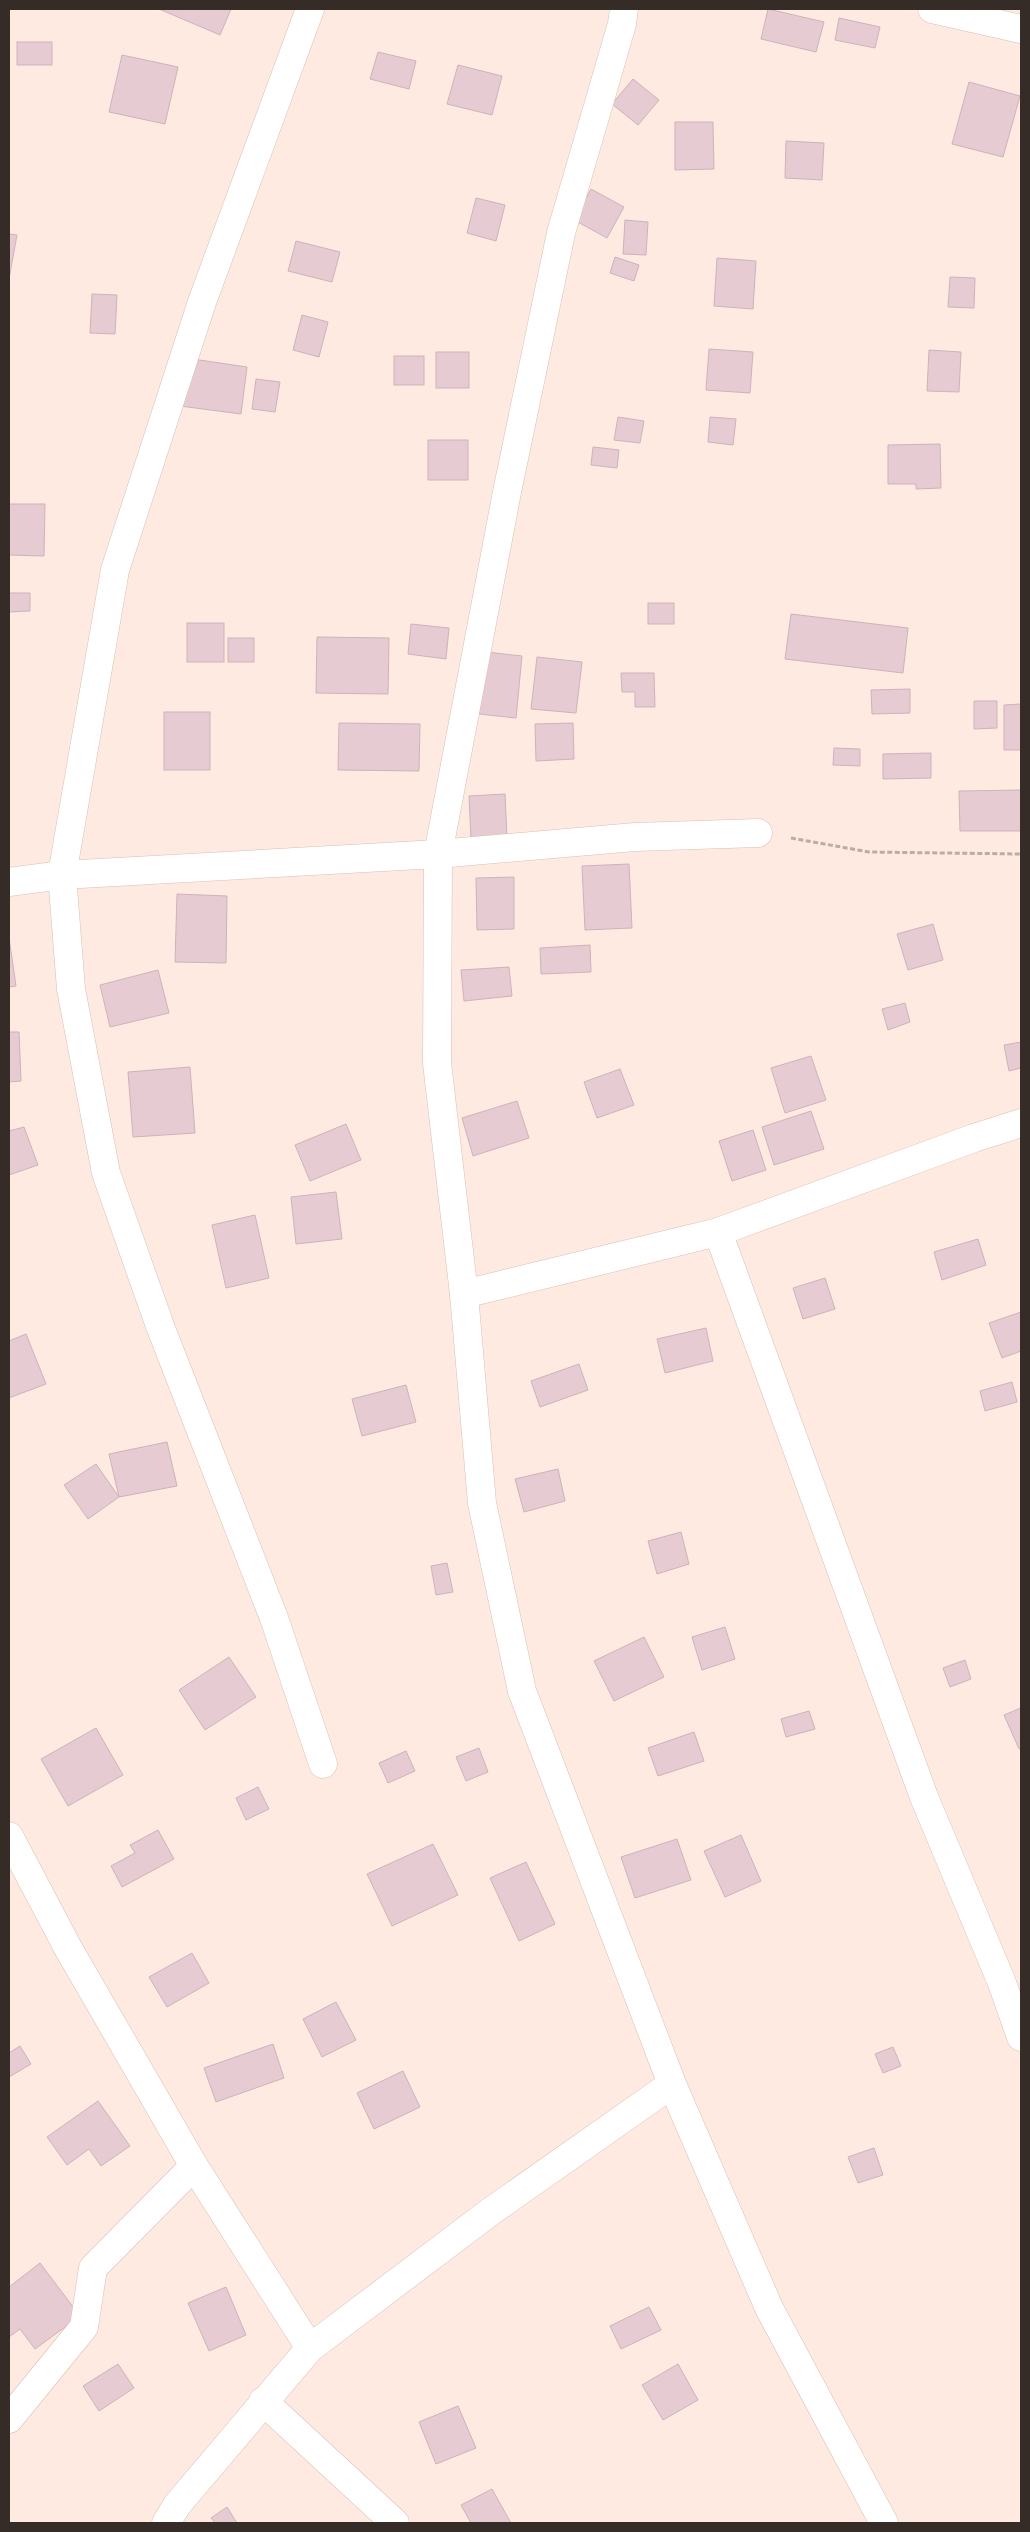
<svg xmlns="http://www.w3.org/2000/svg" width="1030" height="2532" viewBox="0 0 1030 2532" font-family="'Roboto Serif',serif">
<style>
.building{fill:#e6cbd3;stroke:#cdb3ba}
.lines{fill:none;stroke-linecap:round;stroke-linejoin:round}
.street-casing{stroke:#d8c0b3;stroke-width:29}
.path{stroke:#bdaca4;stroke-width:3;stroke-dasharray:5 2.5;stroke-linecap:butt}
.street{stroke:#fff;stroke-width:28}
</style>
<rect width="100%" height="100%" fill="#feeae0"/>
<!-- building -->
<g class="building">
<polygon points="159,9 231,9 220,35"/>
<polygon points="768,9 824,22 816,52 761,39"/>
<polygon points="839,18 880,27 875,48 835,40"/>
<rect x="17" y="42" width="35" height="23"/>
<polygon points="378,52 416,61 409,89 370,79"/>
<polygon points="122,55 178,67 165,124 109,112"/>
<polygon points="458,65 502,76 492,115 447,104"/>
<polygon points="633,79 659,100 638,125 612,104"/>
<polygon points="969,82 1020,96 1003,157 952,144"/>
<polygon points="675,122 713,122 714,169 675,170"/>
<polygon points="786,141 824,143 822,180 785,178"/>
<polygon points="591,189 624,207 607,238 574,220"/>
<polygon points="476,198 505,205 496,241 467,233"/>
<polygon points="625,220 648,222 646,255 623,254"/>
<polygon points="9,234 17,235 9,279"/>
<polygon points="296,241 340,252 332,282 288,271"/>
<polygon points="615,257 639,265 634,281 610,273"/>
<polygon points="717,258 756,261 753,309 714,306"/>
<polygon points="950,277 975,278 974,308 948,307"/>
<polygon points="92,294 117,295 115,334 90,333"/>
<polygon points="302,315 328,322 319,357 293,350"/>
<polygon points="709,349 753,352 750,393 706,390"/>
<polygon points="929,350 961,352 959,392 927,391"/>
<rect x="436" y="352" width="33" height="36"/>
<rect x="394" y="356" width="30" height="29"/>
<polygon points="186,358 247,367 241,414 180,406"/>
<polygon points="256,379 280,382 275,412 252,409"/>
<polygon points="618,417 644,421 640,443 614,440"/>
<polygon points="710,417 736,419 733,445 708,442"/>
<rect x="428" y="440" width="40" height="40"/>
<polygon points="940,444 941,488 916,489 916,484 888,484 888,445"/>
<polygon points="593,447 619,450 617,468 591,465"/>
<polygon points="9,504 45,504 44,556 9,555"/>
<polygon points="9,593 30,593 30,611 9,612"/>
<rect x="648" y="603" width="26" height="21"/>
<polygon points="791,614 908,628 903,673 785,659"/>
<rect x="187" y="623" width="37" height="39"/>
<polygon points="411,624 449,628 446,659 408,654"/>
<polygon points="317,637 389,638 388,694 316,693"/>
<rect x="228" y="638" width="26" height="24"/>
<polygon points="486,652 522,656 516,718 479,714"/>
<polygon points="537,657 582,662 576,713 531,709"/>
<polygon points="621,673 654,673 655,707 635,707 635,692 622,692"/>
<polygon points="910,689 910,713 872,714 871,690"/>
<polygon points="974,701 997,701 997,728 974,729"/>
<polygon points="1021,704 1021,750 1004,750 1004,705"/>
<rect x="164" y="712" width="46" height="58"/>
<polygon points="339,723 420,724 419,771 338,770"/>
<polygon points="573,723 574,759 536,761 535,724"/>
<polygon points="834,748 860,749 860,766 833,765"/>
<polygon points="931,753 931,778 883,779 883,754"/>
<polygon points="1021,790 1021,831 960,831 959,791"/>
<polygon points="505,794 507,838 471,839 469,796"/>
<polygon points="629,864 632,928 585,930 582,866"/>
<polygon points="514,877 514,929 477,930 476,878"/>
<polygon points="177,894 227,896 226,963 175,962"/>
<polygon points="933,924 943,960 908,970 897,934"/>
<polygon points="9,938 16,986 9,987"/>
<polygon points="590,945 591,972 541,974 540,948"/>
<polygon points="509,967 512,996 464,1001 461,970"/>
<polygon points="158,970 169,1013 110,1027 100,985"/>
<polygon points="905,1003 910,1022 888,1030 882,1009"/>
<polygon points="9,1032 19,1032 21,1081 9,1082"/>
<polygon points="1021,1042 1021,1068 1009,1071 1004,1045"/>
<polygon points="811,1056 826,1100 785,1113 771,1068"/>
<polygon points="190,1067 195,1133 133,1137 128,1072"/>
<polygon points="620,1069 634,1105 597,1118 584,1082"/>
<polygon points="517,1101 529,1138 473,1156 462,1118"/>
<polygon points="811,1111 824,1149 774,1165 762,1127"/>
<polygon points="346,1124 361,1160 310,1181 295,1145"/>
<polygon points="24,1127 38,1165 9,1175 9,1131"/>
<polygon points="753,1130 766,1170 732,1181 719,1141"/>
<polygon points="336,1192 342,1239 296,1244 291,1197"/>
<polygon points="255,1215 269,1278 226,1288 212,1225"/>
<polygon points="978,1239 986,1265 942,1280 934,1252"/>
<polygon points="825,1278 835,1309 803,1319 793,1288"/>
<polygon points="1021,1312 1021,1351 1002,1358 989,1323"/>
<polygon points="706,1328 713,1361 665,1373 657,1339"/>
<polygon points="26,1334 46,1384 9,1398 9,1341"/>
<polygon points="579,1364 588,1390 540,1407 531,1381"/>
<polygon points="1012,1382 1017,1402 985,1411 980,1391"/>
<polygon points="406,1385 416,1422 362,1436 352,1399"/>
<polygon points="167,1442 177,1486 119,1497 109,1454"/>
<polygon points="96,1464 119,1497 88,1519 64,1485"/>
<polygon points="558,1469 565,1501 524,1512 515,1479"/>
<polygon points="681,1532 689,1564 657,1574 648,1541"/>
<polygon points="447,1563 453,1592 436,1595 431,1566"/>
<polygon points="725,1627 735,1659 702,1670 692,1637"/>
<polygon points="644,1637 664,1677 614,1701 594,1661"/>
<polygon points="229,1657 256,1697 205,1730 179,1690"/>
<polygon points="965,1660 971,1679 950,1687 943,1668"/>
<polygon points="1021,1708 1021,1748 1019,1749 1004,1715"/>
<polygon points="809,1711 815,1729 786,1737 781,1719"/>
<polygon points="96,1728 123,1775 68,1806 41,1759"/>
<polygon points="694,1732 704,1761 658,1776 648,1748"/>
<polygon points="479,1748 488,1772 466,1781 456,1757"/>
<polygon points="406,1751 415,1771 388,1783 379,1763"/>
<polygon points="258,1787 269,1809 246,1820 236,1798"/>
<polygon points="158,1830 174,1859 122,1887 111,1866 135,1853 130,1845"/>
<polygon points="741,1835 761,1881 725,1897 704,1851"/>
<polygon points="677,1839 691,1880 635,1898 621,1857"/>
<polygon points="433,1844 458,1895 392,1926 367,1874"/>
<polygon points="526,1862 555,1924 519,1941 490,1878"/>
<polygon points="192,1953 209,1983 167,2007 149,1977"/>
<polygon points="336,2002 356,2040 322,2057 303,2019"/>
<polygon points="273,2044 284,2078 216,2102 204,2068"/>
<polygon points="20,2046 31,2064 9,2077 9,2053"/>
<polygon points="893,2047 901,2066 883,2073 875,2054"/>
<polygon points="403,2071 420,2107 374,2129 357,2093"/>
<polygon points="98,2101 130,2146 101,2166 89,2149 67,2165 47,2137"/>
<polygon points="874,2148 883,2175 858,2183 848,2157"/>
<polygon points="40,2263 80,2316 35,2349 20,2329 9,2337 9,2287"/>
<polygon points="226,2287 246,2335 209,2351 188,2303"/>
<polygon points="649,2307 661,2330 621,2349 610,2326"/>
<polygon points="118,2364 134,2388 99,2411 83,2386"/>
<polygon points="678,2364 698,2400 663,2420 642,2385"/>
<polygon points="458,2406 476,2448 436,2464 419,2422"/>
<polygon points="492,2489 511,2523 471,2523 461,2505"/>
<polygon points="227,2507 237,2523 215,2523 211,2518"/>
</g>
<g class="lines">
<!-- street casing -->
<g class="street-casing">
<g id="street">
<polyline points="310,9 202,302 115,570 62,875 71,989 106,1173 160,1326 274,1618 323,1764"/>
<polyline points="624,9 622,24 561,233 507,492 438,854 437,1063 464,1294 482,1503 522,1691 672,2084 769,2308 884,2523"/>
<polyline points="932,9 1021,29"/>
<polyline points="9,882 62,875 438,854 635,837 758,833"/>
<polyline points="718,1232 924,1797 1002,1983 1021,2037"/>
<polyline points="464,1294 718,1232 974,1138 1021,1123"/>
<polyline points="9,1836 68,1948 194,2166 310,2348"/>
<polyline points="263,2401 395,2523"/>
<polyline points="9,2419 84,2327 93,2268 194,2166"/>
<polyline points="166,2523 177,2505 310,2348 490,2212 672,2084"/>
</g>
</g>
<!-- path -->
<polyline class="path" points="791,838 869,852 1021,854"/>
<!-- street -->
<use href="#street" class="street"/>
</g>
<!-- border -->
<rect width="1030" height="2532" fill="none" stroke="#352c27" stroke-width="20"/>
</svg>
